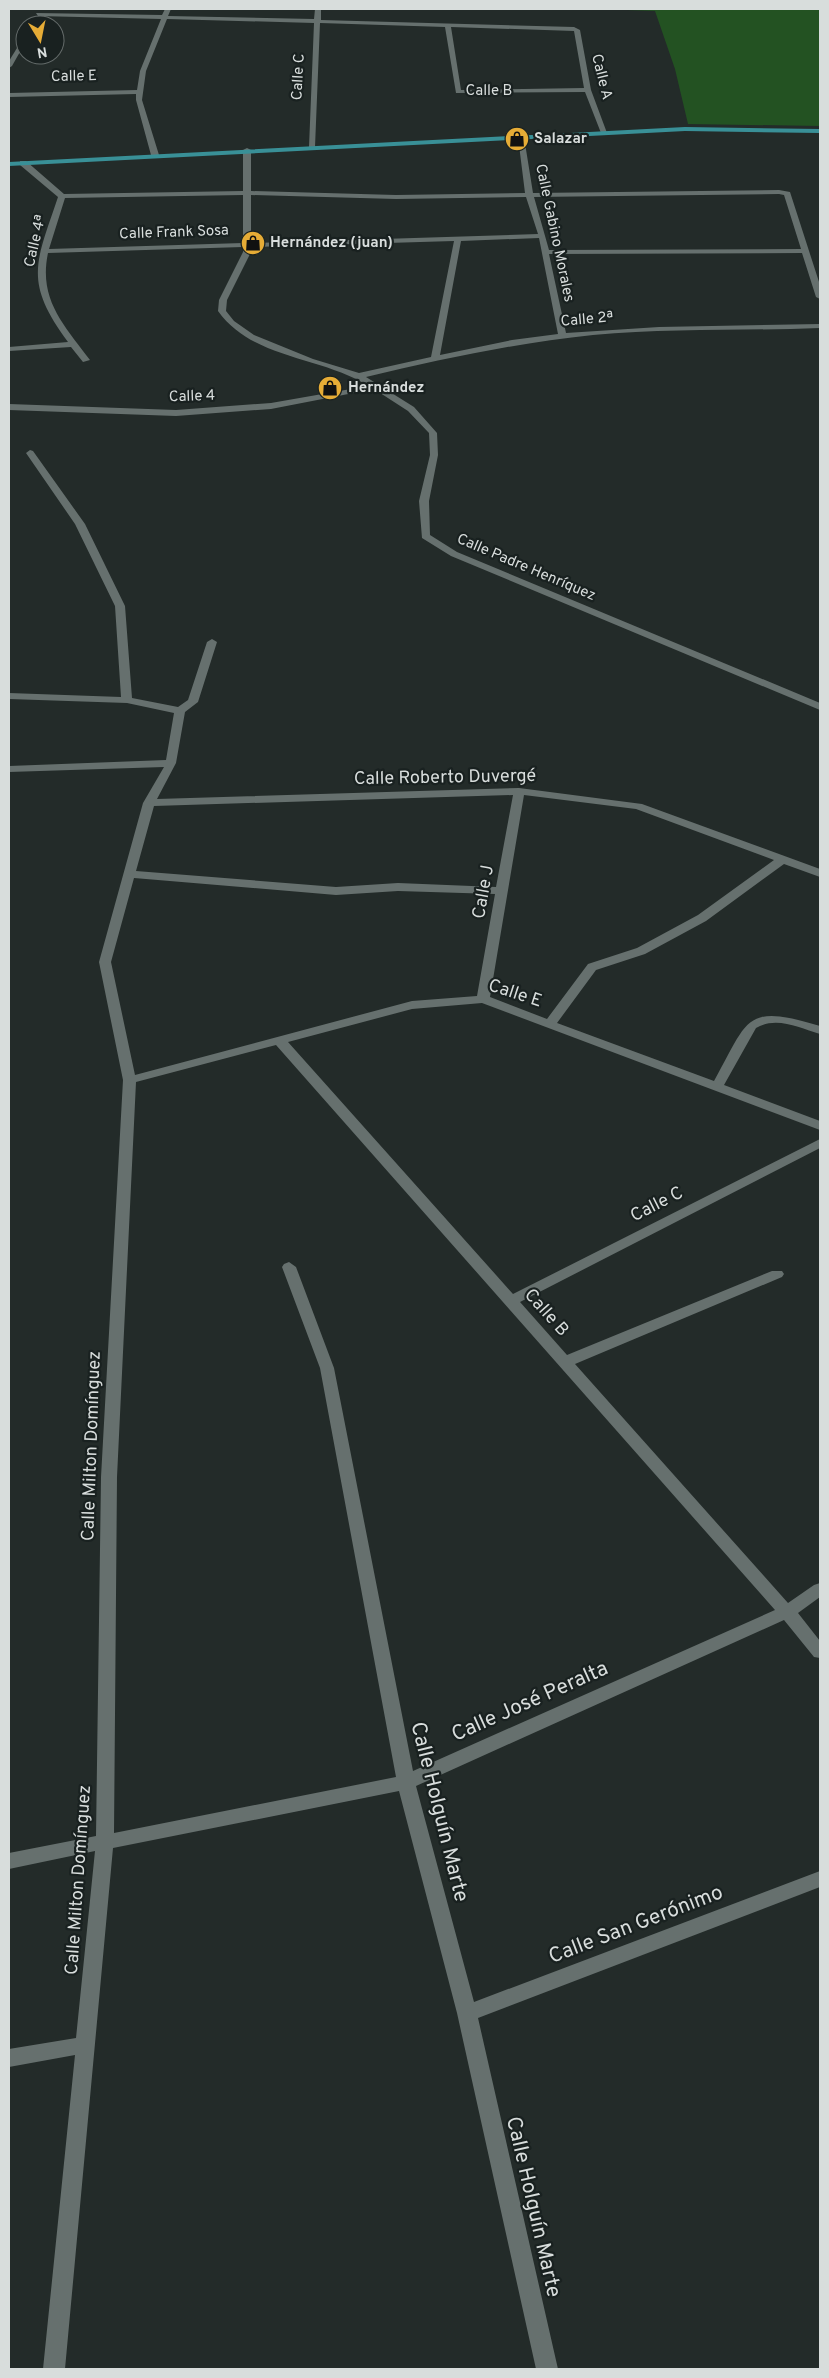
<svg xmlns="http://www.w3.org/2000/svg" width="829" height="2378" viewBox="0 0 829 2378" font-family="Overpass,sans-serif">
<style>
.green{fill:#235222}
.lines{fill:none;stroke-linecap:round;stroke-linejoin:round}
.minor{fill:#66706e;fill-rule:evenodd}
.primary{fill:#399097;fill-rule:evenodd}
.labels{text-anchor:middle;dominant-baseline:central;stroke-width:4.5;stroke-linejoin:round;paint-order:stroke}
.far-street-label{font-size:15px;fill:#d8dddc;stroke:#192120}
.far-poi-label{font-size:15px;font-weight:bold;fill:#d8dddc;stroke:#192120;text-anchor:start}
.street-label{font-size:18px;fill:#d8dddc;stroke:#192120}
.near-street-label{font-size:21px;fill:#d8dddc;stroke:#192120}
</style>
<rect width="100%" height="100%" fill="#232b29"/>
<!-- green -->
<polygon class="green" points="599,9 820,9 820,126 688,124 675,69 655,11"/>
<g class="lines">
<!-- minor -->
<g class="minor">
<path d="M 165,9 L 171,9 L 168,16 L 314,19 L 315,9 L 321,9 L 321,20 L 574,27 L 580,30 L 591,90 L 607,133 L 604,135 L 601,133 L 585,92 L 456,93 L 445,27 L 320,23 L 315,147 L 312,149 L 309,147 L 314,23 L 167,19 L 146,71 L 142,100 L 159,155 L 155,157 L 151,155 L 136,100 L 136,94 L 9,97 L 9,93 L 137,90 L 140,71 L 161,19 L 38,16 L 36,13 L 162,15 ZM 451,27 L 574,31 L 584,88 L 461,90 Z"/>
<polygon points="25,35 25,43 12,66 9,68 9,61"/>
<path d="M 521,135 L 524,137 L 533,193 L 779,190 L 790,192 L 820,285 L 820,299 L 816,297 L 802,253 L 549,254 L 566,333 L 659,327 L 820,324 L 820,328 C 745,331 669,328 593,335 C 516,343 441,359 366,377 L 414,407 L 437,433 L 438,455 L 429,501 L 430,535 L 457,552 L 820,703 L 820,710 L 451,556 L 422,538 L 419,501 L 430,455 L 429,433 L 408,411 L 374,389 L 271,409 L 176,416 L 9,410 L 9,404 L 176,410 L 271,403 L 368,386 C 322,356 253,360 218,311 L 219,300 L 243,252 L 243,247 L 48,253 C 38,300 65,326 90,360 L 83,362 L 71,347 L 9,351 L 9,347 L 68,342 C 23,281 36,263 58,197 L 20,165 L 20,161 L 26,161 L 64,194 L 243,191 L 243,150 L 247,148 L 251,150 L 251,191 L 396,195 L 525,193 L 518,137 ZM 779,194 L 784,195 L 801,249 L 549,250 L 534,197 ZM 243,195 L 243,243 L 49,249 L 65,198 ZM 251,195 L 396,199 L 526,197 L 538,234 L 251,243 ZM 539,238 L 558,334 L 512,340 L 440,355 L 461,241 ZM 454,241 L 431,357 L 359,373 L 313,359 L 254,335 L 234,321 L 226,311 L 227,300 L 251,252 L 251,247 Z"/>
<path d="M 30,450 L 33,451 L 85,524 L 125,606 L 132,698 L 178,707 L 188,700 L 207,642 L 212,639 L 217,642 L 198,702 L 185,712 L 176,763 L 157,799 L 519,788 L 642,804 L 820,869 L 820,877 L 784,864 L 706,921 L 645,954 L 596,970 L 557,1023 L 714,1081 C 749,1019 744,1003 820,1026 L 820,1034 C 799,1028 777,1016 756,1028 L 724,1085 L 820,1121 L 820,1130 L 482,1003 L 412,1009 L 288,1042 L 513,1294 L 820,1139 L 820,1148 L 520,1302 L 567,1355 L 772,1271 L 782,1271 L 784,1274 L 782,1277 L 575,1364 L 788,1603 L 814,1585 L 820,1583 L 820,1597 L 798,1613 L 820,1641 L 820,1658 L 814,1657 L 784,1620 L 416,1786 L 474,2002 L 820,1871 L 820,1887 L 478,2018 L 558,2369 L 536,2369 L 457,2013 L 399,1791 L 113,1848 L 65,2369 L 43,2369 L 75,2055 L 9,2067 L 9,2049 L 76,2038 L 95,1851 L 9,1869 L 9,1853 L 96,1836 L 101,1477 L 123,1080 L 99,962 L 143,803 L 164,767 L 9,772 L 9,766 L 166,760 L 174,713 L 127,703 L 9,699 L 9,693 L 121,697 L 115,606 L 75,524 L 26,453 ZM 513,795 L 496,887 L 398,883 L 336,887 L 136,871 L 154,806 ZM 524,795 L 636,809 L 774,860 L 698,915 L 637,948 L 588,964 L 547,1019 L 490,997 ZM 134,878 L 336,895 L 398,891 L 495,894 L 477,996 L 412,1001 L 135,1075 L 111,962 ZM 276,1045 L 775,1610 L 413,1771 L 334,1368 L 296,1267 L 289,1262 L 284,1264 L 282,1267 L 320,1368 L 396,1777 L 114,1833 L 117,1477 L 136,1082 Z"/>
</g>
<!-- primary -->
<polygon class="primary" points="685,127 820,129 820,133 685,131 9,166 9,162"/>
</g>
<!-- icons -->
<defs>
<g id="shop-disc" transform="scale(1.25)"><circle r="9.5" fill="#e6ac36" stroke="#192120"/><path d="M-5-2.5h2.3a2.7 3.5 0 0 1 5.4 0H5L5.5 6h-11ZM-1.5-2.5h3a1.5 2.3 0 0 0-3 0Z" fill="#111"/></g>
</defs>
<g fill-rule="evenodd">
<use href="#shop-disc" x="517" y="139"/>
<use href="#shop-disc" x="253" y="243"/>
<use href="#shop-disc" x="330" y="388"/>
</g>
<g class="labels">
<!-- far-street labels -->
<g class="far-street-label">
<text transform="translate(74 77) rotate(-1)">Calle E</text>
<text transform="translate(299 77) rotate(-87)">Calle C</text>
<text transform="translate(601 77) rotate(76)">Calle A</text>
<text x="489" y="91">Calle B</text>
<text transform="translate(174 233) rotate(-2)">Calle Frank Sosa</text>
<text transform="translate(554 233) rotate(78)">Calle Gabino Morales</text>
<text transform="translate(36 241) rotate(-77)">Calle 4ª</text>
<text transform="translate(587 320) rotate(-5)">Calle 2ª</text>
<text transform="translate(192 397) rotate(-2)">Calle 4</text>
<text transform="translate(526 568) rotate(23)">Calle Padre Henríquez</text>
</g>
<!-- far-poi labels -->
<g class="far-poi-label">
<text x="534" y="139">Salazar</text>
<text x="270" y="243">Hernández (juan)</text>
<text x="348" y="388">Hernández</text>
</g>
<!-- street labels -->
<g class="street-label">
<text transform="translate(445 778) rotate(-1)">Calle Roberto Duvergé</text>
<text transform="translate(484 892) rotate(-80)">Calle J</text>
<text transform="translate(515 994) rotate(18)">Calle E</text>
<text transform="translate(657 1205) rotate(-27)">Calle C</text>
<text transform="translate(546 1313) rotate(48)">Calle B</text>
<text transform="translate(92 1446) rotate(-88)">Calle Milton Domínguez</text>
<text transform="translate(79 1880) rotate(-86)">Calle Milton Domínguez</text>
</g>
<!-- near-street labels -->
<g class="near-street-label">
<text transform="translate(530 1702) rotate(-24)">Calle José Peralta</text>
<text transform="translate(439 1812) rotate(76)">Calle Holguín Marte</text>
<text transform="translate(636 1925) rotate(-21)">Calle San Gerónimo</text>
<text transform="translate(533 2207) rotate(77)">Calle Holguín Marte</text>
</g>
</g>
<!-- border -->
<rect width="829" height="2378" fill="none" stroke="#d8dddc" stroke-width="20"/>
<!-- north arrow -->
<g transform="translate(40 40) rotate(170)"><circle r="24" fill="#192120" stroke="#656c6b"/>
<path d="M0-4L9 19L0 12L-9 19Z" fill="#e6ac36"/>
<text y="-8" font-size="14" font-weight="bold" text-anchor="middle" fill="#d8dddc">N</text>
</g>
</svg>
